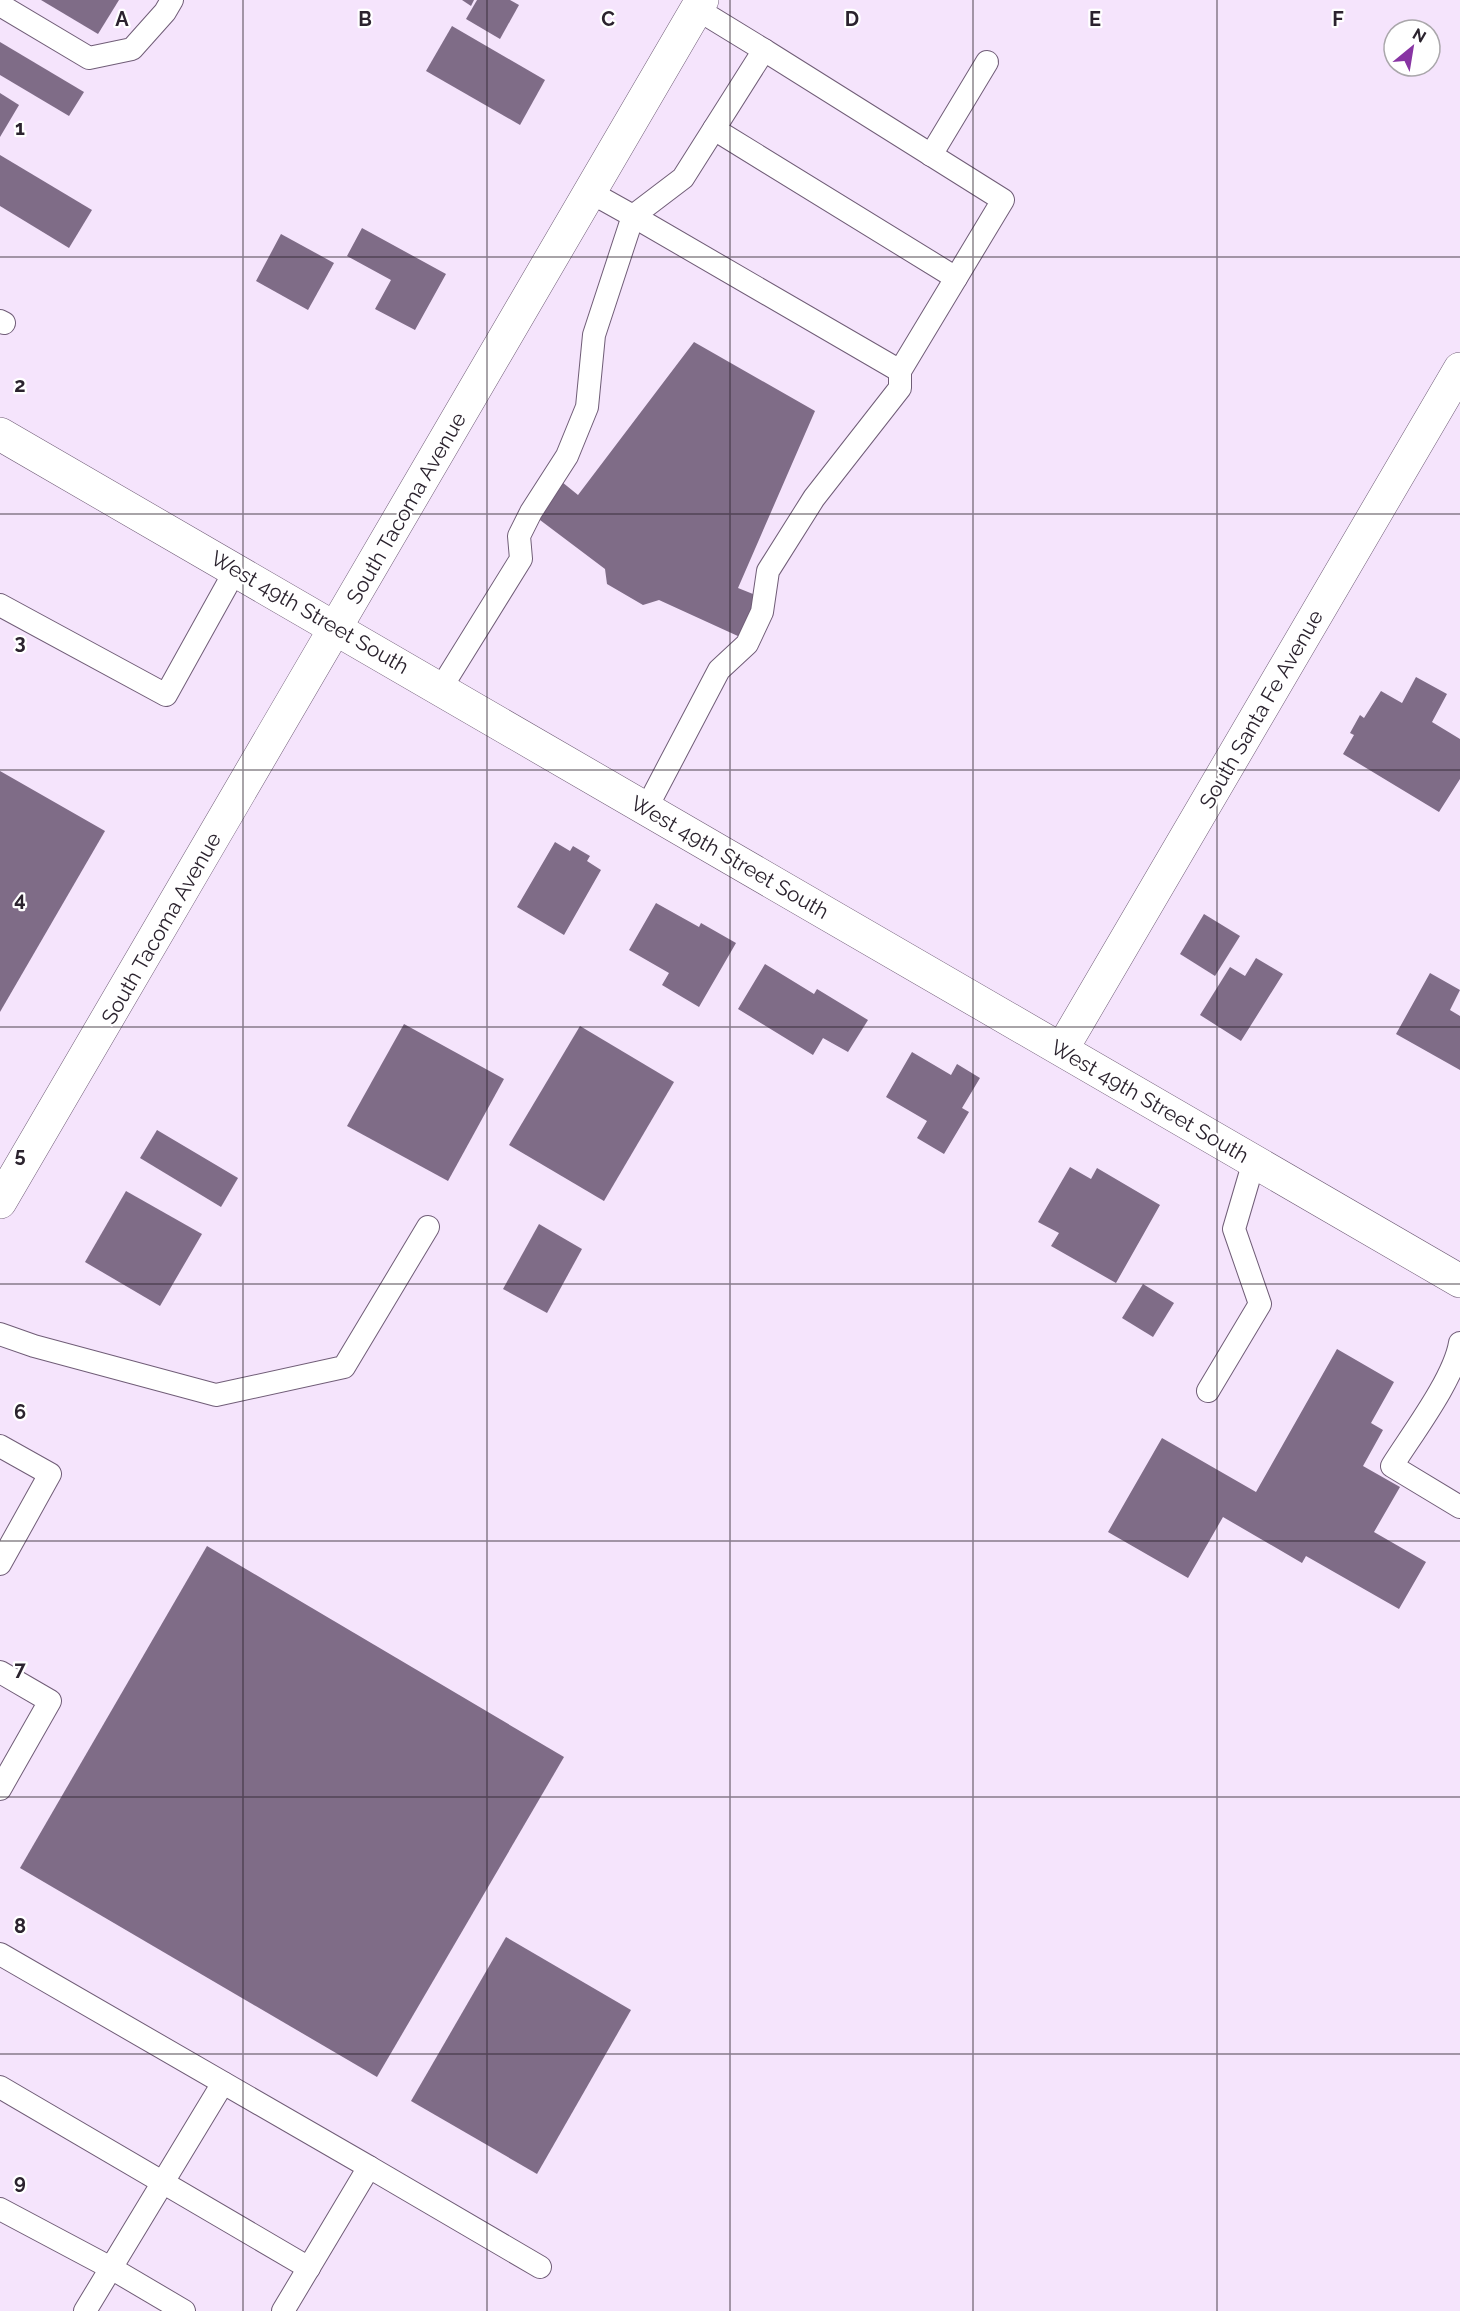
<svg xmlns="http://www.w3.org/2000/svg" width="1460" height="2311" viewBox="0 0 1460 2311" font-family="Raleway,sans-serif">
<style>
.building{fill:#7f6c87}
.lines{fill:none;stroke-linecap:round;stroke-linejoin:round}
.lane-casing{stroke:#705d77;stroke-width:24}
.street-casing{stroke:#705d77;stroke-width:34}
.lane{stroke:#fff;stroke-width:22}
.street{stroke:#fff;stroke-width:33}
.grid{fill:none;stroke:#2b232e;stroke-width:1.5;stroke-opacity:0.55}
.labels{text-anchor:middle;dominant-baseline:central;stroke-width:4.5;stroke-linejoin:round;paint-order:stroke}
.street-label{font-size:21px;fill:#2b232e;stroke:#fff}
.grid-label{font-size:20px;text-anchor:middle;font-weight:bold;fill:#2b232e;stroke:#fff;stroke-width:4.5;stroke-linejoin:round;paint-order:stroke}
</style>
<rect width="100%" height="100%" fill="#f5e4fc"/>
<!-- building -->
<g class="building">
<polygon points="41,0 119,0 98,34"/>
<polygon points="462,0 474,0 471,6"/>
<polygon points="477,0 510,0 519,5 500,39 466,19"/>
<polygon points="452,26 545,80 520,125 426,71"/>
<polygon points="0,42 84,92 69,116 0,75"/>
<polygon points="0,93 19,105 0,137"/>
<polygon points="0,155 92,210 69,248 0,206"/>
<polygon points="362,228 446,274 415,330 375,309 391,280 347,256"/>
<polygon points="281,234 334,263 308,310 256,281"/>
<polygon points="694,342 815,411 738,588 758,596 740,637 659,600 643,605 607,584 605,569 536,517 562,482 578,495"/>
<polygon points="1416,677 1447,694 1432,722 1460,739 1460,779 1439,812 1343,754 1354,735 1350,733 1360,715 1364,718 1381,691 1402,703"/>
<polygon points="0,771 105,831 0,1012"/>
<polygon points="555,842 570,851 573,846 590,856 587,861 601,870 564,935 517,907"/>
<polygon points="656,903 699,927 701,923 736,943 699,1007 662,985 669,973 629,950"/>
<polygon points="1204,914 1240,936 1215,976 1180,954"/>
<polygon points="1256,958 1283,974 1241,1041 1200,1015 1230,967 1245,976"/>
<polygon points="765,964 814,994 817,989 868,1020 848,1052 823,1038 813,1055 738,1009"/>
<polygon points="1430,973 1460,990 1450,1010 1460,1016 1460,1070 1396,1034"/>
<polygon points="404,1024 504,1079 448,1181 347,1126"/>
<polygon points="580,1026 674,1082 604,1201 509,1145"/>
<polygon points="912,1052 951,1075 957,1064 980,1078 962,1108 969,1112 944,1154 917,1138 927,1121 886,1097"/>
<polygon points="157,1130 238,1178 221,1207 140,1158"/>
<polygon points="1070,1167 1091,1179 1097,1168 1160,1205 1116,1283 1051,1246 1059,1233 1038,1222"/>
<polygon points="126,1191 202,1234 160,1306 85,1262"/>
<polygon points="539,1224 582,1249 547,1313 503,1289"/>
<polygon points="1143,1284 1174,1303 1153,1337 1122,1318"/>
<polygon points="1337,1349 1394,1382 1371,1423 1383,1430 1363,1466 1400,1487 1374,1532 1426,1562 1399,1609 1306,1556 1302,1563 1223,1517 1188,1578 1108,1532 1162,1438 1256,1492"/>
<polygon points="207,1546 564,1757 377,2077 20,1868"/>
<polygon points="506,1937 631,2010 537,2174 411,2101"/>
</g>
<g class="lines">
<!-- lane casing -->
<g class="lane-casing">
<g id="lane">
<polyline points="0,5 89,58 132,49 165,12 172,0"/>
<polyline points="697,9 764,50 683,178 633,216 900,371"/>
<polyline points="714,129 956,278"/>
<polyline points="931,155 987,62"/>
<polyline points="0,321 4,323"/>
<polyline points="0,605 166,695 236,569"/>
<polyline points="441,688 521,559 519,536 531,512 567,456 587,407 594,335 633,216 590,192"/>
<polyline points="646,809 719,670 747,644 762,612 768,571 814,498 900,388 900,371 1003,200 764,50"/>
<polyline points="0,1334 34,1346 216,1395 344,1367 428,1227"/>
<path d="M 1460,1343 C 1454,1379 1412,1434 1392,1466 L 1460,1507"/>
<polyline points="1208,1391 1260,1304 1234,1229 1254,1161"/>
<polyline points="0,1446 50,1474 0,1564"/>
<polyline points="0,1672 50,1701 0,1789"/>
<polyline points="0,1954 369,2167 283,2311"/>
<polyline points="0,2087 309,2268"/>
<polyline points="369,2167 540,2267"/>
<polyline points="0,2209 111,2268 184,2311"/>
<polyline points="85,2311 223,2083"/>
</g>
</g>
<!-- street casing -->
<g class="street-casing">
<g id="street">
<polyline points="0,434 1460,1281"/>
<polyline points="1062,1049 1460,369"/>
<polyline points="0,1202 702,0"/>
</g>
</g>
<!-- lane -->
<use href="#lane" class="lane"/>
<!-- street -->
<use href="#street" class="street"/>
</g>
<!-- grid -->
<path class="grid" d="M 243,0 L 243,2311M 487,0 L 487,2311M 730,0 L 730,2311M 973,0 L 973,2311M 1217,0 L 1217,2311M 0,257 L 1460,257M 0,514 L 1460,514M 0,770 L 1460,770M 0,1027 L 1460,1027M 0,1284 L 1460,1284M 0,1541 L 1460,1541M 0,1797 L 1460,1797M 0,2054 L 1460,2054"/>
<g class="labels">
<!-- street labels -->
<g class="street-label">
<text transform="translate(406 508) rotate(-60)">South Tacoma Avenue</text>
<text transform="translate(310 612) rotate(30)">West 49th Street South</text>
<text transform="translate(1261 709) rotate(-60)">South Santa Fe Avenue</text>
<text transform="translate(730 857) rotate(30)">West 49th Street South</text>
<text transform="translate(161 928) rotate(-60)">South Tacoma Avenue</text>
<text transform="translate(1150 1101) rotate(30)">West 49th Street South</text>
</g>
</g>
<g class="grid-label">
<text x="122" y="26">A</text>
<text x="365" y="26">B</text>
<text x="608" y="26">C</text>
<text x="852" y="26">D</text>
<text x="1095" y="26">E</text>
<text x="1338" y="26">F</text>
<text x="20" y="135">1</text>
<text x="20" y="392">2</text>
<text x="20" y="649">3</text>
<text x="20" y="906">4</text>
<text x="20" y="1162">5</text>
<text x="20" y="1419">6</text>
<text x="20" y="1676">7</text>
<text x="20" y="1933">8</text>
<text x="20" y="2189">9</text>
</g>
<!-- north arrow -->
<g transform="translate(1412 48) rotate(30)"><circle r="28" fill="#ffffff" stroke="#aaa7ab" stroke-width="1.5"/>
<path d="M0-4.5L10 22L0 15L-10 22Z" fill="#8834a3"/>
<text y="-9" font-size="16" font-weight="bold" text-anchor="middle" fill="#2b232e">N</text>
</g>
</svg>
